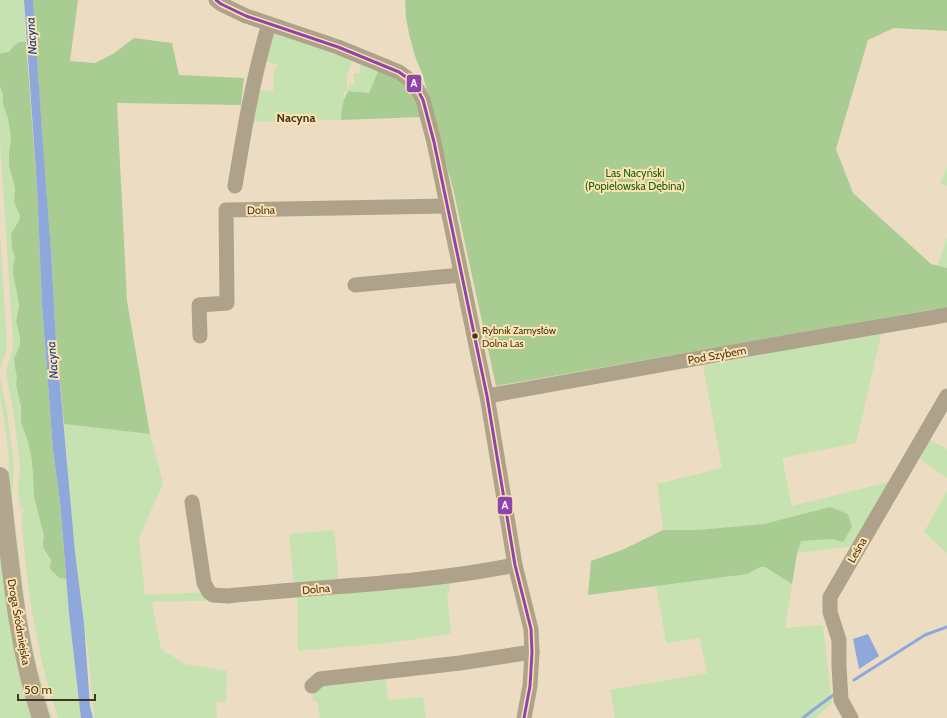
<svg xmlns="http://www.w3.org/2000/svg" width="947" height="718" viewBox="0 0 947 718" font-family="Cabin,sans-serif">
<style>
.green{fill:#c6e2b0}
.forest{fill:#a9cc93}
.water{fill:#8ea8dc}
.lines{fill:none;stroke-linecap:round;stroke-linejoin:round}
.stream{stroke:#8ea8dc;stroke-width:3}
.minor{stroke:#aea28a;stroke-width:15}
.major{stroke:#b2a68f;stroke-width:18}
.bus-1-casing{stroke:#fee3b0;stroke-width:6}
.bus-1{stroke:#8e44ad;stroke-width:3}
.bus-dot{fill:#413622;stroke:#fee3b0;stroke-width:1.5}
.labels{text-anchor:middle;dominant-baseline:central;stroke-width:4;stroke-linejoin:round;paint-order:stroke}
.bus-label{font-size:10px;fill:#413622;stroke:#fee3b0;text-anchor:start}
.park-label{font-size:11px;fill:#146314;stroke:#fee3b0}
.street-label{font-size:11px;fill:#413622;stroke:#fee3b0}
.water-label{font-size:12px;font-style:italic;fill:#073597;stroke:#fee3b0}
.neighbourhood-label{font-size:12px;font-weight:bold;fill:#413622;stroke:#fee3b0}
.line-badge{stroke:#fee3b0;stroke-width:1.5}
.badge-label{font-size:11px;text-anchor:middle;font-weight:bold;fill:#fff}
</style>
<rect width="100%" height="100%" fill="#ecddc2"/>
<!-- green -->
<g class="green">
<path d="M 0,0 L 24,0 L 26,42 C 17,43 15,45 9,52 L 1,53 L 0,55 Z"/>
<polygon points="270,31 352,60 347,76 347,91 346,92 344,91 343,93 344,94 344,97 345,97 341,111 341,120 248,122 258,90 273,91 274,78 273,76 277,65 266,61"/>
<polygon points="361,62 380,67 369,93 348,91 349,85 354,85 354,73 360,73 360,64"/>
<path d="M 0,86 L 3,96 L 3,104 L 8,118 L 10,131 L 11,139 L 9,161 L 10,171 L 14,182 L 15,188 L 14,202 L 20,216 L 19,221 L 17,225 L 14,228 L 11,235 L 11,243 L 15,256 L 13,274 L 18,298 L 19,306 L 16,317 L 18,329 L 20,337 L 20,345 L 15,367 L 17,378 L 16,386 L 20,401 L 21,423 L 27,438 L 31,455 L 33,474 L 34,497 L 44,536 C 42,545 49,552 51,560 C 52,565 49,567 52,572 C 56,576 61,578 66,579 L 77,690 L 81,718 L 58,718 C 49,690 41,661 36,632 C 28,594 25,555 21,517 L 22,516 L 22,511 L 24,511 L 23,508 L 20,509 L 18,488 L 20,465 L 14,416 L 6,373 C 7,362 14,352 13,341 L 0,141 Z"/>
<polygon points="947,167 947,186 940,184"/>
<polygon points="0,233 7,343 6,352 0,370"/>
<polygon points="947,238 947,269 937,267"/>
<polygon points="882,331 856,443 782,458 792,506 889,482 856,546 797,553 785,628 823,625 832,703 815,718 615,718 610,690 707,673 700,638 666,643 656,585 663,530 657,484 722,468 703,366"/>
<polygon points="0,377 7,411 13,457 14,465 12,496 26,613 36,663 44,693 52,718 48,718 29,648 8,487 9,463 7,440 0,396"/>
<polygon points="64,424 150,434 163,483 139,538 145,595 249,590 231,600 152,602 161,649 185,664 227,671 226,702 216,702 217,718 94,718 88,653 75,552"/>
<polygon points="929,439 947,449 947,478 920,459"/>
<polygon points="947,491 947,553 924,532"/>
<polygon points="334,530 339,582 294,586 289,534"/>
<polygon points="0,531 35,718 0,718"/>
<polygon points="449,581 450,591 447,591 451,634 389,643 298,651 297,594"/>
<polygon points="385,675 388,700 423,697 426,718 320,718 317,701 313,701 312,686"/>
</g>
<!-- forest -->
<g class="forest">
<polygon points="33,0 78,0 70,61 95,63 113,54 134,38 172,43 179,75 244,78 241,105 117,103 127,301 150,434 64,424 56,340 51,251 44,163"/>
<polygon points="405,0 947,0 947,31 894,28 868,40 836,149 853,193 931,264 947,268 947,310 936,312 935,309 496,386 454,193 423,76 415,56 409,34 406,18"/>
<polygon points="19,42 26,42 37,187 42,305 53,450 60,502 66,579 60,578 57,576 51,570 50,567 51,560 43,547 43,542 44,536 34,497 33,474 31,455 27,438 21,423 21,407 16,385 17,378 15,367 14,359 20,345 20,337 16,321 19,306 18,298 13,274 13,267 15,256 12,249 11,235 12,232 19,221 20,216 14,202 15,188 9,166 9,153 11,139 10,131 8,118 3,104 3,96 0,86 0,55 1,53 9,52 13,47"/>
<path d="M 380,67 L 409,87 L 418,102 L 422,117 L 341,120 C 341,110 343,100 348,91 L 369,93 Z"/>
<polygon points="830,507 848,514 852,527 843,542 832,539 801,541 797,553 792,584 765,567 760,567 747,574 588,595 591,561 622,550 663,530 698,530 764,524"/>
</g>
<!-- water -->
<g class="water">
<polygon points="24,0 33,0 44,159 51,251 56,340 75,552 84,623 90,706 93,718 81,718 80,711 69,613 60,502 53,450 42,305 37,187"/>
<polygon points="868,634 879,656 859,669 853,639"/>
</g>
<g class="lines">
<!-- stream -->
<g class="stream">
<polyline points="854,680 925,635 947,627"/>
<polyline points="803,718 813,710 836,693"/>
</g>
<!-- minor -->
<g class="minor">
<polyline points="216,0 221,4 246,16 338,47 399,72 414,83 423,100 434,142 484,384 487,396 515,565 531,629 532,652 530,686 524,718"/>
<path d="M 235,186 C 244,131 253,77 269,24"/>
<polyline points="355,285 461,275"/>
<polyline points="200,336 199,305 227,303 226,210 447,206"/>
<polyline points="487,396 789,342 947,315"/>
<path d="M 192,502 L 204,583 L 209,592 L 213,595 L 228,596 C 324,586 421,584 515,565"/>
<polyline points="312,686 320,679 460,663 532,652"/>
<polyline points="851,718 841,700 839,666 839,640 830,612 830,597 947,396"/>
</g>
<!-- major -->
<path class="major" d="M 0,476 C 10,558 15,640 41,718"/>
<!-- bus-1 casing -->
<g class="bus-1-casing">
<polyline id="bus-1" points="216,0 221,4 246,16 338,47 399,72 414,83 423,100 434,142 487,396 515,565 531,629 532,652 530,686 524,718"/>
</g>
<!-- bus-1 -->
<use href="#bus-1" class="bus-1"/>
</g>
<!-- markers -->
<circle class="bus-dot" cx="475" cy="336" r="3.5"/>
<g class="labels">
<!-- bus labels -->
<g class="bus-label">
<text x="482" y="330">Rybnik Zamysłów<tspan x="482" dy="13">Dolna Las</tspan></text>
</g>
<!-- park labels -->
<g class="park-label">
<text x="635" y="173">Las Nacyński<tspan x="635" dy="13">(Popielowska Dębina)</tspan></text>
</g>
<!-- street labels -->
<g class="street-label">
<text transform="translate(261 210) rotate(-1)">Dolna</text>
<text transform="translate(717 355) rotate(-10)">Pod Szybem</text>
<text transform="translate(857 550) rotate(-60)">Leśna</text>
<text transform="translate(316 589) rotate(-5)">Dolna</text>
<text transform="translate(19 622) rotate(80)">Droga Śródmiejska</text>
</g>
<!-- water labels -->
<g class="water-label">
<text transform="translate(31 36) rotate(-94)">Nacyna</text>
<text transform="translate(52 360) rotate(-95)">Nacyna</text>
</g>
<!-- neighbourhood labels -->
<g class="neighbourhood-label">
<text x="296" y="117">Nacyna</text>
</g>
</g>
<g class="line-badge">
<rect x="406" y="74" width="16" height="19" rx="4" fill="#8e44ad"/>
<rect x="497" y="496" width="16" height="19" rx="4" fill="#8e44ad"/>
</g>
<g class="badge-label">
<text x="414" y="87">A</text>
<text x="505" y="509">A</text>
</g>
<!-- scale -->
<path d="M18 694v6h77v-6" fill="none" stroke="#413622" stroke-width="2"/>
<text x="24" y="694" font-size="12" fill="#413622" stroke="#fee3b0" stroke-width="3" paint-order="stroke">50 m</text>
</svg>
